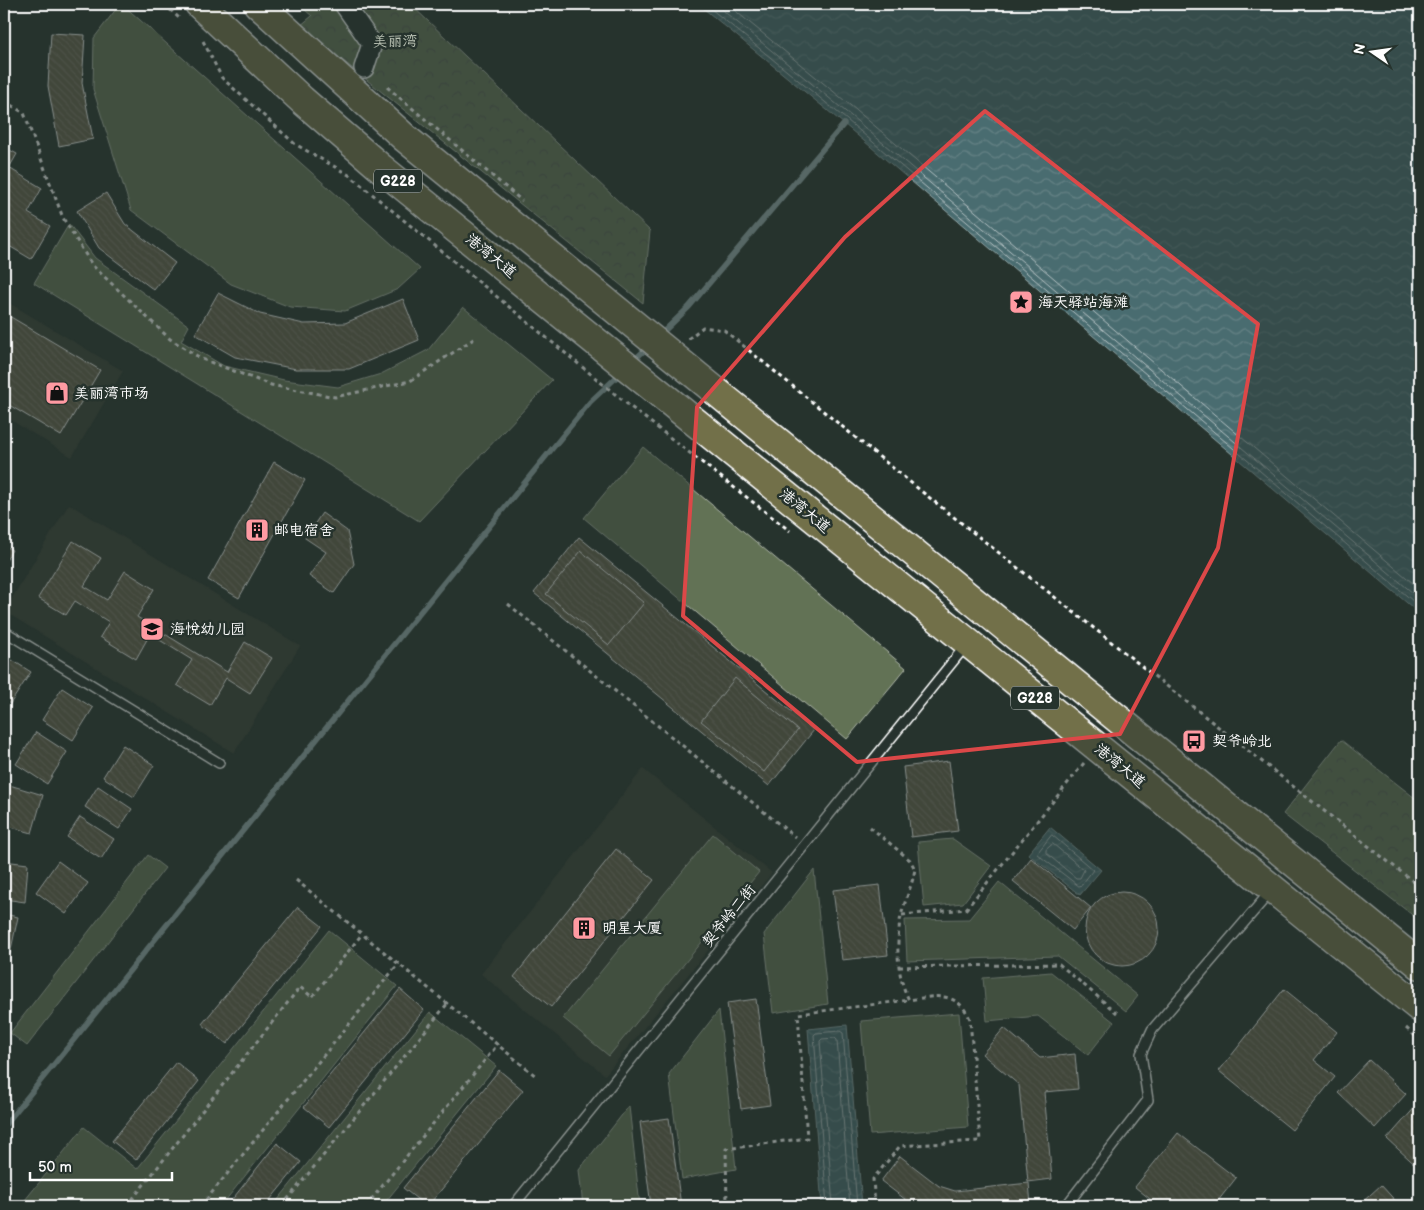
<svg xmlns="http://www.w3.org/2000/svg" width="1424" height="1210" viewBox="0 0 1424 1210" font-family="'Balsamiq Sans','LXGW WenKai TC',sans-serif">
<style>
.built{fill:#384036}
.green{fill:#627255;stroke:#b0b8aa}
.forest{fill:url(#forest-crowns);stroke:#b0b8aa}
.water{fill:url(#water-waves);stroke:#92a7a9}
.lines{fill:none;stroke-linecap:round;stroke-linejoin:round}
.shore{stroke:#b7c4c6;stroke-width:1}
.stream{stroke:#92a7a9;stroke-width:5.5}
.building{fill:url(#building-back-hatch);stroke:#fff}
.lane-casing{stroke:#fff;stroke-width:12}
.street-casing{stroke:#fff;stroke-width:22}
.highway-casing{stroke:#fff;stroke-width:31}
.path{stroke:#fff;stroke-width:3;stroke-dasharray:4 4;stroke-linecap:butt}
.lane{stroke:#26332d;stroke-width:9}
.street{stroke:#26332d;stroke-width:19}
.highway{stroke:#726f4a;stroke-width:28}
.marked{fill:none;stroke:#dc4848;stroke-width:4;stroke-linejoin:round}
.labels{text-anchor:middle;dominant-baseline:central;stroke-width:5;stroke-linejoin:round;paint-order:stroke}
.shield{fill:#26332d;stroke:#bec2c0;stroke-width:1}
.shield-label{font-size:14px;font-weight:bold;fill:#fff}
.park-label{font-size:15px;fill:#b8c0b2;stroke:#26332d}
.street-label{font-size:15px;fill:#fff;stroke:#26332d}
.poi-label{font-size:15px;fill:#fff;stroke:#26332d;text-anchor:start}
</style>
<defs>
<pattern id="forest-crowns" width="20" height="18" patternUnits="userSpaceOnUse" patternTransform="scale(1.25)"><rect width="20" height="18" fill="#627255"/><path d="M2 6a3 3 0 1 1 6 0M12 15a3 3 0 1 1 6 0" fill="none" stroke="#555b50"/></pattern>
<pattern id="water-waves" width="16" height="10" patternUnits="userSpaceOnUse" patternTransform="scale(1.25)"><rect width="16" height="10" fill="#4a6c70"/><path d="M0 5q4-4 8 0t8 0" fill="none" stroke="#658285"/></pattern>
<pattern id="building-back-hatch" width="6" height="6" patternUnits="userSpaceOnUse" patternTransform="scale(1.25)"><rect width="6" height="6" fill="#625e4b"/><path d="M-1 5l2 2M0 0l6 6M5-1l2 2" fill="none" stroke="#7a7666"/></pattern>
</defs>
<rect width="100%" height="100%" fill="#26332d"/>
<filter id="ink" filterUnits="userSpaceOnUse"><feTurbulence type="fractalNoise" baseFrequency=".02" numOctaves="2"/><feDisplacementMap in="SourceGraphic" scale="10" xChannelSelector="R" yChannelSelector="G"/><feConvolveMatrix kernelMatrix="1 2 1 2 8 2 1 2 1" color-interpolation-filters="sRGB"/></filter>
<g filter="url(#ink)">
<!-- built -->
<g class="built">
<polygon points="4,300 123,371 72,457 4,416"/>
<polygon points="69,504 300,646 234,753 4,611"/>
<polygon points="643,769 772,873 605,1075 481,974"/>
</g>
<!-- green -->
<g class="green">
<polygon points="120,4 122,4 420,269 398,289 345,311 290,307 231,284 131,210 93,89 94,38"/>
<polygon points="69,224 95,258 189,326 181,341 224,366 284,380 338,387 381,374 428,350 463,307 552,380 419,521 34,283"/>
<polygon points="643,447 906,668 847,739 584,518"/>
<polygon points="713,834 759,872 609,1056 563,1018"/>
<polygon points="953,839 991,866 963,903 924,907 918,842"/>
<polygon points="148,855 165,868 27,1046 10,1033"/>
<polygon points="814,870 828,1004 773,1013 764,934"/>
<polygon points="999,882 1138,996 1126,1011 1058,956 907,961 905,920 969,919"/>
<polygon points="329,930 397,986 221,1206 21,1205 84,1127 137,1169"/>
<polygon points="1051,972 1114,1022 1088,1055 1038,1016 987,1021 983,978"/>
<polygon points="719,1010 736,1169 682,1179 669,1074"/>
<polygon points="430,1012 496,1066 382,1206 273,1206"/>
<polygon points="959,1013 968,1127 870,1135 861,1021"/>
<polygon points="629,1106 640,1206 583,1206 579,1170"/>
</g>
<!-- forest -->
<g class="forest">
<polygon points="298,4 410,4 650,231 643,303 300,26 312,16"/>
<polygon points="1341,740 1420,802 1420,921 1283,814"/>
</g>
<!-- water -->
<g class="water">
<polygon points="698,4 1420,4 1420,614 844,124"/>
<polygon points="1050,827 1101,870 1080,895 1028,854"/>
<polygon points="847,1025 862,1206 822,1206 808,1029"/>
</g>
<g class="lines">
<!-- shore -->
<g class="shore">
<polyline points="705,4 847,120 1420,607"/>
<polyline points="715,4 851,116 1420,599"/>
<polyline points="727,4 856,110 1420,589"/>
<polygon points="1052,835 1093,870 1080,887 1037,854"/>
<polygon points="1053,844 1084,870 1080,878 1076,878 1046,853 1046,850"/>
<polyline points="827,1206 814,1035 816,1033 840,1031 843,1033 857,1206"/>
<polyline points="833,1206 820,1041 822,1039 835,1038 837,1040 850,1206"/>
</g>
<!-- stream -->
<g class="stream">
<polyline points="659,336 689,307 844,124"/>
<polyline points="632,362 649,346"/>
<polyline points="4,1126 590,402 622,372"/>
</g>
</g>
<!-- building -->
<g class="building">
<polygon points="51,33 85,35 82,83 93,139 59,146 48,86"/>
<polygon points="4,147 17,154 9,168 42,188 28,213 50,226 31,259 4,243"/>
<polygon points="106,193 125,224 175,263 154,290 99,248 77,211"/>
<polygon points="218,293 260,314 304,324 345,323 403,299 419,340 349,369 296,369 235,357 195,334"/>
<polygon points="4,313 100,370 61,436 4,402"/>
<polygon points="274,462 305,480 239,598 208,580"/>
<polygon points="322,513 347,531 354,564 334,593 309,576 326,552 305,538"/>
<polygon points="579,537 814,730 769,786 534,593"/>
<polygon points="73,541 101,558 84,586 107,600 125,571 154,589 137,617 227,672 245,642 272,658 250,693 226,678 210,705 177,685 192,660 150,634 136,659 100,637 109,622 75,601 66,615 38,598"/>
<polygon points="4,545 12,550 4,564"/>
<polygon points="581,551 644,603 609,645 546,594"/>
<polygon points="4,655 31,672 10,704 4,700"/>
<polygon points="735,678 798,730 764,772 701,721"/>
<polygon points="62,688 93,708 73,740 42,720"/>
<polygon points="36,732 67,752 47,784 16,764"/>
<polygon points="123,745 154,765 134,797 103,777"/>
<polygon points="949,761 958,831 911,837 903,767"/>
<polygon points="6,784 43,795 32,833 4,825 4,791"/>
<polygon points="98,786 132,809 119,829 85,807"/>
<polygon points="80,817 114,839 101,859 67,837"/>
<polygon points="616,849 654,880 551,1007 514,977"/>
<polygon points="1031,858 1091,908 1073,930 1013,881"/>
<polygon points="4,861 28,864 25,902 4,899"/>
<polygon points="58,861 88,883 66,914 36,892"/>
<polygon points="880,885 888,955 842,960 833,890"/>
<circle cx="1122" cy="929" r="37"/>
<polygon points="298,907 322,926 227,1044 202,1024"/>
<polygon points="4,914 18,917 10,954 4,953"/>
<polygon points="400,989 424,1010 329,1127 304,1107"/>
<polygon points="1284,989 1337,1032 1314,1060 1335,1077 1292,1130 1219,1071"/>
<polygon points="756,999 770,1105 741,1109 727,1003"/>
<polygon points="1004,1028 1040,1058 1075,1054 1078,1089 1044,1092 1052,1179 1028,1182 1019,1085 982,1054"/>
<polygon points="1369,1060 1406,1094 1375,1128 1338,1093"/>
<polygon points="176,1062 199,1081 136,1160 112,1141"/>
<polygon points="499,1070 523,1090 428,1206 426,1206 403,1188"/>
<polygon points="1418,1104 1420,1107 1420,1169 1387,1139"/>
<polygon points="669,1118 681,1206 651,1206 640,1122"/>
<polygon points="1178,1133 1236,1178 1214,1206 1159,1206 1135,1187"/>
<polygon points="277,1143 301,1162 265,1206 227,1206"/>
<polygon points="900,1156 939,1186 955,1191 1029,1183 1031,1205 914,1206 881,1181"/>
<polygon points="1381,1185 1400,1206 1358,1206"/>
</g>
<g class="lines">
<!-- lane casing -->
<g class="lane-casing">
<g id="lane">
<polyline points="4,631 219,763"/>
<polyline points="513,1206 967,644"/>
<polyline points="1066,1206 1148,1100 1141,1054 1152,1030 1271,891"/>
</g>
</g>
<!-- street casing -->
<g class="street-casing">
<polyline id="street" points="344,4 372,44 364,68"/>
</g>
<!-- highway casing -->
<g class="highway-casing">
<g id="highway">
<polyline points="199,4 302,100 381,168 1420,1008"/>
<polyline points="258,4 405,138 1420,965"/>
</g>
</g>
<!-- path -->
<g class="path">
<polyline points="164,4 179,18"/>
<polyline points="203,41 222,78 295,144 349,175 632,408 790,531"/>
<polyline points="387,87 522,201"/>
<polyline points="4,101 24,113 63,218 92,265 170,339 202,359 271,385 335,397 410,381 475,338"/>
<polyline points="688,339 703,327 724,330 921,491 1420,887"/>
<polyline points="508,604 795,837"/>
<path d="M 870,827 L 910,860 L 915,869 C 912,887 903,904 900,921 C 896,948 897,977 909,1000 C 935,996 957,990 970,1019 L 980,1141 L 900,1146 L 873,1179 L 875,1206"/>
<polyline points="296,880 537,1077"/>
<polyline points="902,915 966,909 1084,763"/>
<polyline points="899,967 1059,964 1117,1013"/>
<polyline points="1406,1028 1420,1040"/>
<polyline points="127,1206 300,987 312,997 362,934"/>
<polyline points="201,1206 399,963"/>
<polyline points="282,1206 448,1003"/>
<polyline points="366,1206 498,1044"/>
<polyline points="727,1206 726,1149 807,1138 798,1014 909,1000"/>
</g>
<!-- lane -->
<use href="#lane" class="lane"/>
<!-- street -->
<use href="#street" class="street"/>
<!-- highway -->
<use href="#highway" class="highway"/>
</g>
</g>
<!-- marked area -->
<path d="M0 0H1424V1210H0ZM 985,111 L 1258,324 L 1218,548 L 1120,734 L 857,762 L 683,616 L 697,407 L 845,237 Z" fill="#26332d" fill-opacity=".55" fill-rule="evenodd"/>
<path class="marked" d="M 985,111 L 1258,324 L 1218,548 L 1120,734 L 857,762 L 683,616 L 697,407 L 845,237 Z"/>
<!-- icons -->
<defs>
<g id="sight-square" transform="scale(1.25)"><rect x="-9" y="-9" width="18" height="18" rx="4" fill="#ff9aa2" stroke="#26332d"/><path d="M0-6L1.8-2.2L6-1.7L2.9 1.2L3.7 5.4L0 3.3L-3.7 5.4L-2.9 1.2L-6-1.7L-1.8-2.2Z" fill="#111"/></g>
<g id="shop-square" transform="scale(1.25)"><rect x="-9" y="-9" width="18" height="18" rx="4" fill="#ff9aa2" stroke="#26332d"/><path d="M-5-2.5h2.3a2.7 3.5 0 0 1 5.4 0H5L5.5 6h-11ZM-1.5-2.5h3a1.5 2.3 0 0 0-3 0Z" fill="#111"/></g>
<g id="building-square" transform="scale(1.25)"><rect x="-9" y="-9" width="18" height="18" rx="4" fill="#ff9aa2" stroke="#26332d"/><path d="M-4-6H4V6H1V3H-1V6H-4ZM-2.5-4.3h1.7v1.8h-1.7ZM.8-4.3h1.7v1.8H.8ZM-2.5-1h1.7V.8h-1.7ZM.8-1h1.7V.8H.8Z" fill="#111"/></g>
<g id="school-square" transform="scale(1.25)"><rect x="-9" y="-9" width="18" height="18" rx="4" fill="#ff9aa2" stroke="#26332d"/><path d="M0-5L7-2L0 1L-7-2ZM-4 1L0 2.5L4 1V4Q0 6-4 4Z" fill="#111"/></g>
<g id="bus-square" transform="scale(1.25)"><rect x="-9" y="-9" width="18" height="18" rx="4" fill="#ff9aa2" stroke="#26332d"/><path d="M-5-6H5V4H4V6H2V4H-2V6H-4V4H-5ZM-3.5-4V0h7V-4ZM-3.5 1.2v1.5H-2V1.2ZM2 1.2v1.5H3.5V1.2Z" fill="#111"/></g>
</defs>
<g fill-rule="evenodd">
<use href="#sight-square" x="1021" y="302"/>
<use href="#shop-square" x="57" y="393"/>
<use href="#building-square" x="257" y="530"/>
<use href="#school-square" x="152" y="629"/>
<use href="#bus-square" x="1194" y="741"/>
<use href="#building-square" x="584" y="928"/>
</g>
<g class="labels">
<!-- shield labels -->
<g class="shield">
<rect x="374" y="169.5" width="48" height="23" rx="4"/>
<rect x="1011" y="686.5" width="48" height="23" rx="4"/>
</g>
<g class="shield-label">
<text x="398" y="181">G228</text>
<text x="1035" y="698">G228</text>
</g>
<!-- park labels -->
<g class="park-label">
<text x="395" y="41">美丽湾</text>
</g>
<!-- street labels -->
<g class="street-label">
<text transform="translate(491 256) rotate(39)">港湾大道</text>
<text transform="translate(805 511) rotate(39)">港湾大道</text>
<text transform="translate(1120 766) rotate(39)">港湾大道</text>
<text transform="translate(729 916) rotate(-51)">契爷岭二街</text>
</g>
<!-- poi labels -->
<g class="poi-label">
<text x="1038" y="302">海天驿站海滩</text>
<text x="74" y="393">美丽湾市场</text>
<text x="274" y="530">邮电宿舍</text>
<text x="170" y="629">海悦幼儿园</text>
<text x="1212" y="741">契爷岭北</text>
<text x="602" y="928">明星大厦</text>
</g>
</g>
<!-- margin -->
<rect width="1424" height="1210" fill="none" stroke="#26332d" stroke-width="20"/>
<rect x="10" y="10" width="1404" height="1190" fill="none" stroke="#fff" stroke-width="2" filter="url(#ink)"/>
<!-- north arrow -->
<g transform="translate(1372 52) rotate(283)" stroke="#26332d" stroke-width="4" paint-order="stroke">
<path d="M0-4L9 19L0 12L-9 19Z" fill="#ffffff"/>
<text y="-8" font-size="14" font-weight="bold" text-anchor="middle" fill="#ffffff">N</text>
</g>
<!-- scale -->
<path d="M30 1172v8h142v-8" fill="none" stroke="#ffffff" stroke-width="2.5"/>
<text x="38" y="1172" font-size="15" fill="#ffffff" stroke="#26332d" stroke-width="4" paint-order="stroke">50 m</text>
</svg>
